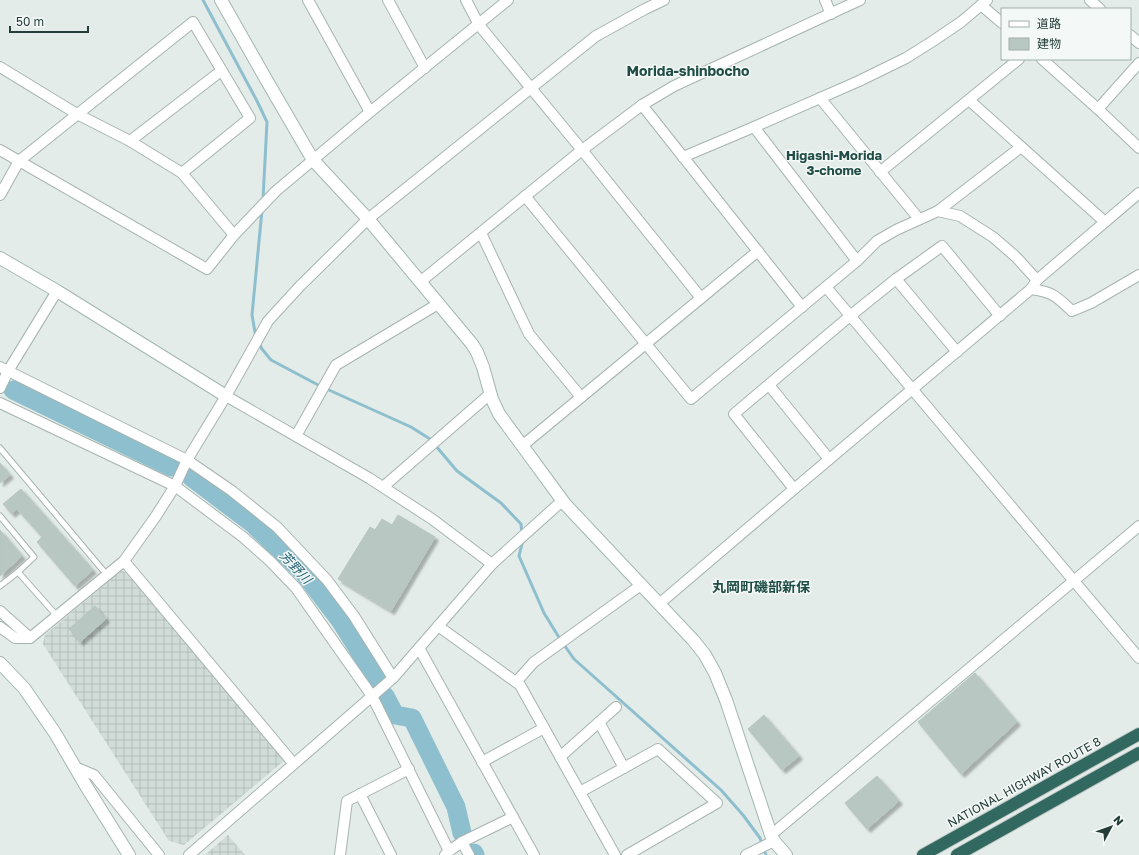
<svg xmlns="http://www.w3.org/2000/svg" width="1139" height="855" viewBox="0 0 1139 855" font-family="'Golos Text','Noto Sans JP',sans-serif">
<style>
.industrial{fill:url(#industrial-grid)}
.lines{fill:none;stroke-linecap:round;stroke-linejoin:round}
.stream{stroke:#8ebfce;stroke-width:3}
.river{stroke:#8ebfce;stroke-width:19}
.building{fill:#b9c7c2;stroke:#b6c6c0;filter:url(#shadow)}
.lane-casing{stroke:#a6b4b0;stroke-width:7}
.street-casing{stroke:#a6b4b0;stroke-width:12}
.secondary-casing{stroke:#a2b7b2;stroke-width:14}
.highway-casing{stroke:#c2c9c7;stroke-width:14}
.lane{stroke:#fff;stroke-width:5}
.street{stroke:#fff;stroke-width:10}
.secondary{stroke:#fff;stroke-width:12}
.highway{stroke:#316860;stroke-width:12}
.labels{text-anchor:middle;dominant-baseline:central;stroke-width:3;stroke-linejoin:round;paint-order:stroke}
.street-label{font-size:12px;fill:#243d38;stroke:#f4f9f7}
.neighbourhood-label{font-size:13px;font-weight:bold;fill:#204e46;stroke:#f4f9f7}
.water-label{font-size:13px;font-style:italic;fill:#216176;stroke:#f4f9f7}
.quarter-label{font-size:14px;font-weight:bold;fill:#204e46;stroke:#f4f9f7}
</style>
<defs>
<pattern id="industrial-grid" width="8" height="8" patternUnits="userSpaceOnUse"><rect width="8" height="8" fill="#d1dcd8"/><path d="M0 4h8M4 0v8" fill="none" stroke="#b3beba"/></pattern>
<filter id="shadow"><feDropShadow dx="3.5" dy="3.5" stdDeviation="1" flood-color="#0004"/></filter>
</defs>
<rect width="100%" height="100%" fill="#e3ece9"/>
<!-- industrial -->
<g class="industrial">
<polygon points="121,571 126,572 285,760 184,845 169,841 43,644 45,635"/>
<polygon points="228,835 245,855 205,855"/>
</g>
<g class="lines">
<!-- stream -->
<g class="stream">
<polyline points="203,0 257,101 267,122 263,199"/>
<polyline points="256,338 252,315 262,210"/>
<polyline points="259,343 262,349 271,360 320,386 411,427 430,439 457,471 501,503 521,524 522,534"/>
<polyline points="523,540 519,556 544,613 560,639 574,659 721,790 743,815 760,838 766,855"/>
</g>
<!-- river -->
<g class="river">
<polyline points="13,390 171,467"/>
<polyline points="191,477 252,523 304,573 340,620 365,660 377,680"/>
<polyline points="385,696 395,715 412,718 456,807 462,833"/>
<polyline points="474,853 475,855"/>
</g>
</g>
<!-- building -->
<g class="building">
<polygon points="0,463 10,475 0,483"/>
<polygon points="21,489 93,570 75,586 37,542 42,537 17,509 12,514 3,504"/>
<polygon points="398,515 435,537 391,611 338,579 370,527 375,530 382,519 392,525"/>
<polygon points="0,530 22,556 0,576"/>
<polygon points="95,606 106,619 80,642 69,629"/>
<polygon points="975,673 1017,722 961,774 918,722"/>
<polygon points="764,715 799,756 782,770 748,729"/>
<polygon points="877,776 899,801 867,829 845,803"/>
</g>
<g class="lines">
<!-- lane casing -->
<g class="lane-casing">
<g id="lane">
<polyline points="0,448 107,575"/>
<polyline points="0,516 34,557 18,572 57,616"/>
<polyline points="0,586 18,572"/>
</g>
</g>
<!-- street casing -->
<g class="street-casing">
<g id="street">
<polyline points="308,0 370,112"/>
<polyline points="388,0 425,68"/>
<polyline points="466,0 479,25 582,150 701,298"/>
<polyline points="825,0 831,14"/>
<polyline points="1090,0 1100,9"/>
<polyline points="981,5 1002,23"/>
<polyline points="1130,35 1139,43"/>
<polyline points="1042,59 1098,109 1139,148"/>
<polyline points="0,67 77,114 130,141 182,173 234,235"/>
<polyline points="820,98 919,219"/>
<polyline points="969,100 1105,222"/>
<polyline points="642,105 802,307"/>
<polyline points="1098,109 1139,63"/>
<polyline points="754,127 859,81 906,58 933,41 961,22 987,0"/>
<polyline points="130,141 221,71"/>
<polyline points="0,150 207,269 234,235 276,191 370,112 508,0"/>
<polyline points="880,172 1019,59"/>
<polyline points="0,195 19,161 193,22 250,118 182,173"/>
<polyline points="525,196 691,399 857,261 754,127 683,157"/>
<polyline points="938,211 1021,147"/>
<polyline points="481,233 529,334 581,397"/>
<polyline points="857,261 877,241 896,230 938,211 960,216 993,237 1016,257 1037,280"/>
<polyline points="896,279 957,352"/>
<polyline points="420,282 582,150 642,105 674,86 860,0"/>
<polyline points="826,287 1139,658"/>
<path d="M 1031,289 C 1053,292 1056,296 1072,311 L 1091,303 L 1139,275"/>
<polyline points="0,367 187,460 232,491 277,527 327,580 354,616 393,678"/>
<polyline points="769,385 829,459"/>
<polyline points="0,388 8,371 57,291"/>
<polyline points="226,396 369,478 432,519 492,564"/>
<polyline points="0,403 175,486 243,537 270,561 296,588 372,696 449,851"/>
<polyline points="296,436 336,365 438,304"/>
<polyline points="522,446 758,251"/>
<polyline points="383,487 490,394"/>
<polyline points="794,489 734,414 850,316 896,279 942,246 1000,316"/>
<polyline points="124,561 293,763"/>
<polyline points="659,604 794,489 1031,289 1037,280 1139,193"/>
<polyline points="0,611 30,638"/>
<polyline points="438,626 520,685 615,855"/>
<polyline points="0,627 15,638 30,638 124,561 156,516 175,486 187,460 226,396 268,321 300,286 368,219 531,88 596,36 645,9 664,0"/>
<polyline points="419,648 534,855"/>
<polyline points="516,682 534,662 641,585"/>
<polyline points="599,722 624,768"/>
<polyline points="560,757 616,707"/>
<polyline points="482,762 544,728"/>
<polyline points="75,767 94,775 159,855"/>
<polyline points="580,792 658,749 717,803 627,855"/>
<polyline points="360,794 391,855"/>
<polyline points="771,835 1139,526"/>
<polyline points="462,842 469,855"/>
<polyline points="189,855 393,678 492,564 562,501"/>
<polyline points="340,855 347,801 409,769"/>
<polyline points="445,855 449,851 462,842 513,817"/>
<polyline points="746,855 774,841"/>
</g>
</g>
<!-- secondary casing -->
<g class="secondary-casing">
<g id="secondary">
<polyline points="221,0 267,81 313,160 368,219 472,344 477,352 483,367 492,399 499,414 565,504 694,641 705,655 715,673 726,700 771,835 774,841 786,855"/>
<polyline points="0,258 57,291 226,396"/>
<polyline points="0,663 24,688 55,733 86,786 129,855"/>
</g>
</g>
<!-- highway casing -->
<g class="highway-casing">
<g id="highway">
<polyline points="923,855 1139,734"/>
<polyline points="957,855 1139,753"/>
</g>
</g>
<!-- lane -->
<use href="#lane" class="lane"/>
<!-- street -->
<use href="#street" class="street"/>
<!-- secondary -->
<use href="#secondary" class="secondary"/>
<!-- highway -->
<use href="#highway" class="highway"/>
</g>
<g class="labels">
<!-- street labels -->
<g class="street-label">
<text transform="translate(1024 782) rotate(-29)">NATIONAL HIGHWAY ROUTE 8</text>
</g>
<!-- neighbourhood labels -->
<g class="neighbourhood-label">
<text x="834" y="155">Higashi-Morida<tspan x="834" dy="15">3-chome</tspan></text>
</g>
<!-- water labels -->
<g class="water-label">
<text transform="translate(296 567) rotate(47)">芳野川</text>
</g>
<!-- quarter labels -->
<g class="quarter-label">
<text x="688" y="70">Morida-shinbocho</text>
<text x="761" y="586">丸岡町磯部新保</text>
</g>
</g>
<!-- legend -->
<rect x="1001" y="8" width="130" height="52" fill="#f4f9f7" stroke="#a1aeab"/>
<rect x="1009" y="21" width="20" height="6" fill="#ffffff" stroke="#a1aeab"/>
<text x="1037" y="28" font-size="12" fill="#243d38">道路</text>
<rect x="1009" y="38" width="20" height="12" fill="#b9c7c2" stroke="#a1aeab"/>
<text x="1037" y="48" font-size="12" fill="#243d38">建物</text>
<!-- north arrow -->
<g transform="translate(1111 827) rotate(49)" stroke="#f4f9f7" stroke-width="3" paint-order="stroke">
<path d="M0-3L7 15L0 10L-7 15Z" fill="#243d38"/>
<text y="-6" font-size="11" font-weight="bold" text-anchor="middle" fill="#243d38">N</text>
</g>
<!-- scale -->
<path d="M10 26v6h78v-6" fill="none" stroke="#243d38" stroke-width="2"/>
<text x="16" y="26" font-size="12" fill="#243d38" stroke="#f4f9f7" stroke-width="3" paint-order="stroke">50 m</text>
</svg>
